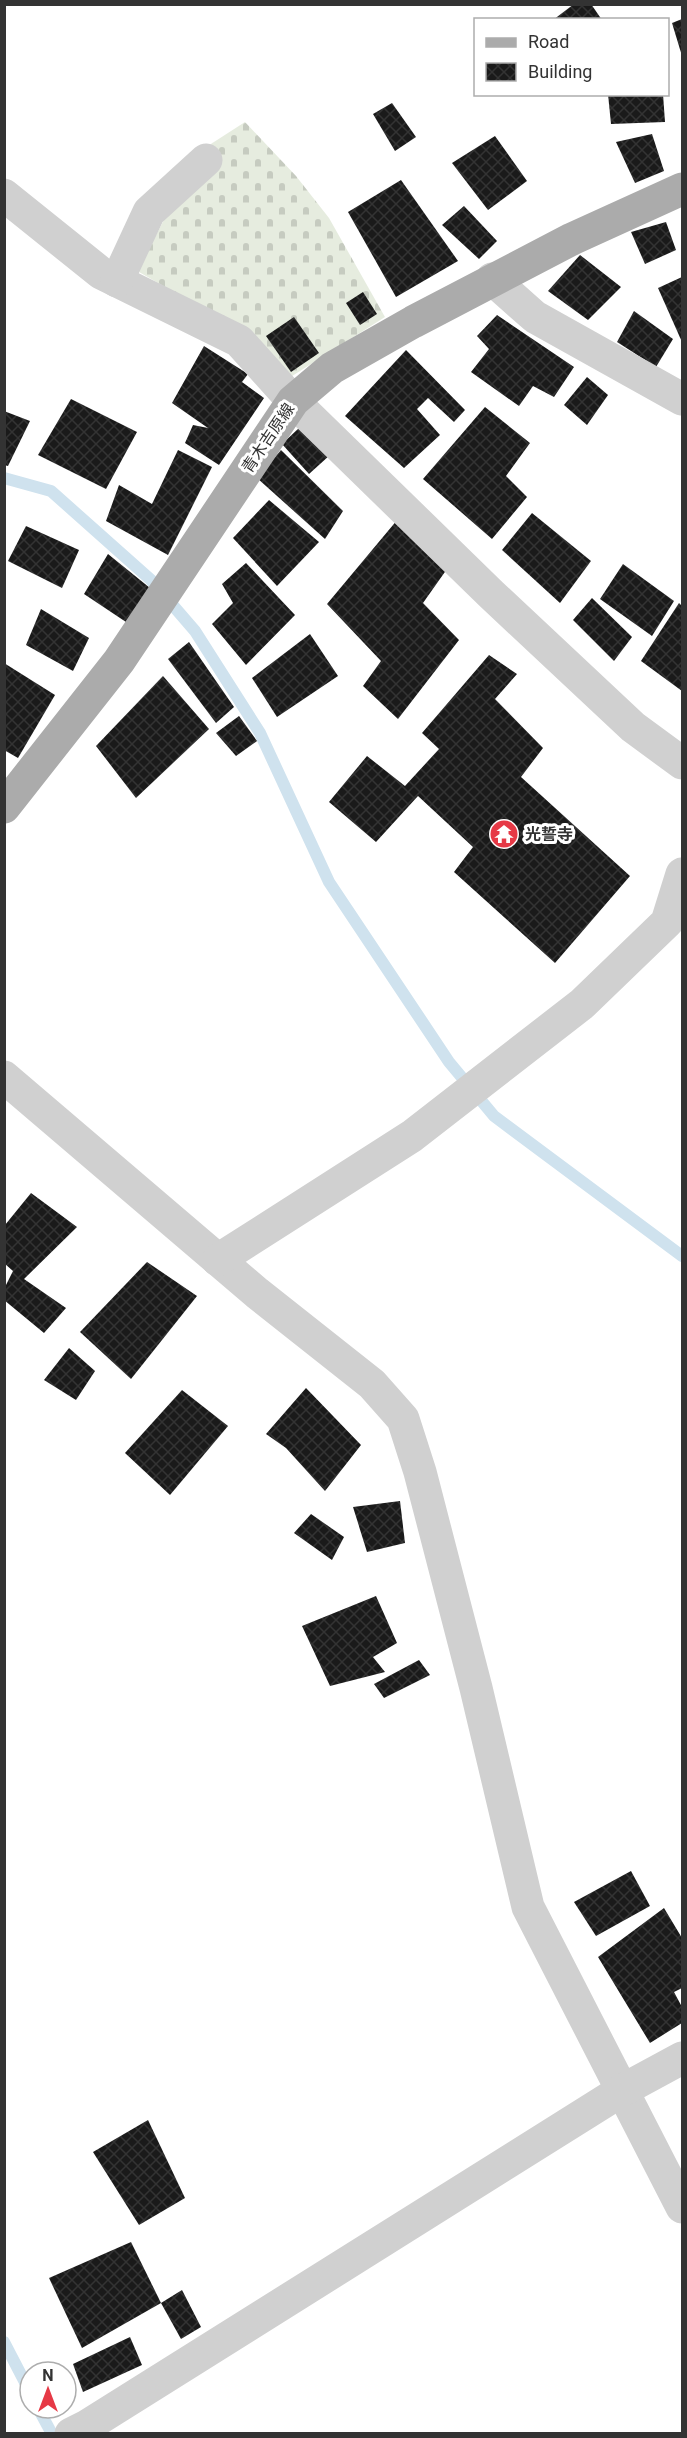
<svg xmlns="http://www.w3.org/2000/svg" width="687" height="2438" viewBox="0 0 687 2438" font-family="Roboto,'Noto Sans JP',sans-serif">
<style>
.cemetery{fill:url(#cemetery-stones)}
.lines{fill:none;stroke-linecap:round;stroke-linejoin:round}
.stream{stroke:#cfe2ee;stroke-width:12}
.building{fill:url(#building-cross-hatch)}
.minor{stroke:#d0d0d0;stroke-width:33}
.major{stroke:#ababab;stroke-width:33}
.labels{text-anchor:middle;dominant-baseline:central;stroke-width:6;stroke-linejoin:round;paint-order:stroke}
.street-label{font-size:16px;fill:#333;stroke:#fff}
.poi-label{font-size:16px;font-weight:bold;fill:#333;stroke:#fff;text-anchor:start}
</style>
<defs>
<pattern id="cemetery-stones" width="16" height="16" patternUnits="userSpaceOnUse" patternTransform="scale(1.5)"><rect width="16" height="16" fill="#e6ecdf"/><path d="M2 7V4a2 2 0 0 1 4 0v3zM10 15v-3a2 2 0 0 1 4 0v3z" fill="#c6cbc0"/></pattern>
<pattern id="building-cross-hatch" width="8" height="8" patternUnits="userSpaceOnUse" patternTransform="scale(1.5)"><rect width="8" height="8" fill="#1a1a1a"/><path d="M0 0l8 8M0 8l8-8" fill="none" stroke="#333"/></pattern>
</defs>
<rect width="100%" height="100%" fill="#fff"/>
<!-- cemetery -->
<polygon class="cemetery" points="245,122 296,176 329,218 385,317 289,378 203,309 139,272 143,260 200,151"/>
<g class="lines">
<!-- stream -->
<g class="stream">
<polyline points="4,478 51,491 151,580 195,631 260,733 329,882 449,1062 494,1116 682,1256"/>
<polyline points="4,2342 30,2392"/>
<polyline points="38,2408 52,2434"/>
</g>
</g>
<!-- building -->
<g class="building">
<polygon points="574,4 591,4 602,20 553,20"/>
<polygon points="682,19 682,56 672,23"/>
<polygon points="608,94 663,94 665,122 611,124"/>
<polygon points="392,103 416,137 395,151 373,114"/>
<polygon points="652,134 664,171 635,183 616,142"/>
<polygon points="495,136 527,181 488,210 452,163"/>
<polygon points="401,180 458,261 396,297 348,212"/>
<polygon points="464,206 497,241 479,259 442,225"/>
<polygon points="666,222 676,250 645,264 631,232"/>
<polygon points="580,255 621,287 588,320 548,291"/>
<polygon points="682,277 682,342 658,288"/>
<polygon points="363,292 377,314 360,325 346,303"/>
<polygon points="634,311 673,339 656,367 617,342"/>
<polygon points="497,315 574,367 554,397 533,386 519,406 471,372 489,349 477,336"/>
<polygon points="294,317 319,353 291,372 266,336"/>
<polygon points="204,346 248,374 242,382 264,398 219,465 185,443 193,425 208,428 172,403"/>
<polygon points="406,350 465,410 454,422 428,398 417,409 440,435 404,468 345,416"/>
<polygon points="587,377 608,395 587,425 564,405"/>
<polygon points="71,399 137,432 106,489 38,455"/>
<polygon points="485,407 530,443 506,476 527,497 492,539 423,479"/>
<polygon points="4,411 30,421 8,466 4,465"/>
<polygon points="299,428 330,455 309,474 282,444"/>
<polygon points="178,450 212,467 168,555 106,521 119,485 152,504"/>
<polygon points="281,450 343,511 325,539 257,478"/>
<polygon points="269,500 319,542 277,586 233,538"/>
<polygon points="532,513 591,561 560,603 502,550"/>
<polygon points="398,519 447,569 423,603 459,640 398,719 363,686 381,661 327,604"/>
<polygon points="26,526 79,550 62,588 8,561"/>
<polygon points="108,554 150,588 126,622 84,594"/>
<polygon points="246,563 295,615 246,665 212,624 233,603 222,584"/>
<polygon points="623,564 674,601 652,636 600,599"/>
<polygon points="592,598 632,637 614,661 573,620"/>
<polygon points="679,603 682,606 682,691 641,661"/>
<polygon points="41,609 89,638 73,671 26,645"/>
<polygon points="310,634 338,676 277,717 252,678"/>
<polygon points="189,642 234,707 216,723 168,659"/>
<polygon points="489,655 517,674 495,699 543,748 521,777 630,876 555,963 454,872 473,847 418,796 376,842 329,802 367,756 405,786 439,749 422,733"/>
<polygon points="4,663 55,695 18,758 4,750"/>
<polygon points="163,676 209,729 136,798 96,746"/>
<polygon points="239,716 257,741 236,756 216,733"/>
<polygon points="31,1193 77,1227 24,1279 66,1308 44,1333 4,1300 4,1289 13,1271 5,1264 5,1225"/>
<polygon points="147,1262 197,1296 131,1379 80,1332"/>
<polygon points="69,1348 95,1371 76,1400 44,1380"/>
<polygon points="306,1388 361,1445 325,1491 286,1448 266,1434"/>
<polygon points="182,1390 228,1426 170,1495 125,1453"/>
<polygon points="400,1501 405,1543 367,1552 353,1507"/>
<polygon points="311,1514 344,1537 332,1560 294,1533"/>
<polygon points="376,1596 397,1643 373,1657 385,1672 330,1686 302,1626"/>
<polygon points="419,1660 430,1675 384,1698 374,1684"/>
<polygon points="631,1871 650,1906 596,1936 574,1902"/>
<polygon points="664,1908 682,1938 682,1988 674,1992 682,2007 682,2023 650,2043 598,1957"/>
<polygon points="148,2120 185,2198 139,2225 93,2152"/>
<polygon points="131,2242 161,2303 82,2348 49,2278"/>
<polygon points="182,2290 201,2327 181,2339 161,2303"/>
<polygon points="130,2337 142,2365 83,2392 73,2364"/>
</g>
<g class="lines">
<!-- minor -->
<g class="minor">
<polyline points="4,195 101,273 239,341 293,401 491,594 633,727 682,763"/>
<polyline points="492,279 535,317 682,399"/>
<polyline points="117,281 149,212 206,160"/>
<polyline points="4,1077 257,1293 372,1384 403,1419 420,1472 476,1688 528,1907 682,2207"/>
<polyline points="218,1260 412,1136 582,1004 667,922 682,874"/>
<polyline points="71,2434 87,2426 621,2091 682,2058"/>
</g>
<!-- major -->
<polyline class="major" points="4,807 119,661 293,401 332,368 413,322 572,239 682,189"/>
</g>
<!-- icons -->
<defs>
<g id="temple-disc" transform="scale(1.5)"><circle r="9.5" fill="#e63946" stroke="#fff"/><path d="M0-6L5-2H3V0L6.5 2.5H4V6H1.5V3h-3V6H-4V2.5H-6.5L-3 0V-2H-5Z" fill="#fff"/></g>
</defs>
<g fill-rule="evenodd">
<use href="#temple-disc" x="504" y="834"/>
</g>
<g class="labels">
<!-- street labels -->
<g class="street-label">
<text transform="translate(268 438) rotate(-56)">青木吉原線</text>
</g>
<!-- poi labels -->
<g class="poi-label">
<text x="525" y="834">光誓寺</text>
</g>
</g>
<!-- border -->
<rect width="687" height="2438" fill="none" stroke="#333333" stroke-width="12"/>
<!-- legend -->
<rect x="474" y="18" width="195" height="78" fill="#ffffff" stroke="#adadad" stroke-width="1.5"/>
<rect x="486" y="38" width="30" height="9" fill="#ababab" stroke="#adadad" stroke-width="1.5"/>
<text x="528" y="48" font-size="18" fill="#333333">Road</text>
<rect x="486" y="63" width="30" height="18" fill="url(#building-cross-hatch)" stroke="#adadad" stroke-width="1.5"/>
<text x="528" y="78" font-size="18" fill="#333333">Building</text>
<!-- north arrow -->
<g transform="translate(48 2390)"><circle r="28" fill="#ffffff" stroke="#adadad" stroke-width="1.5"/>
<path d="M0-4.5L10 22L0 15L-10 22Z" fill="#e63946"/>
<text y="-9" font-size="16" font-weight="bold" text-anchor="middle" fill="#333333">N</text>
</g>
</svg>
